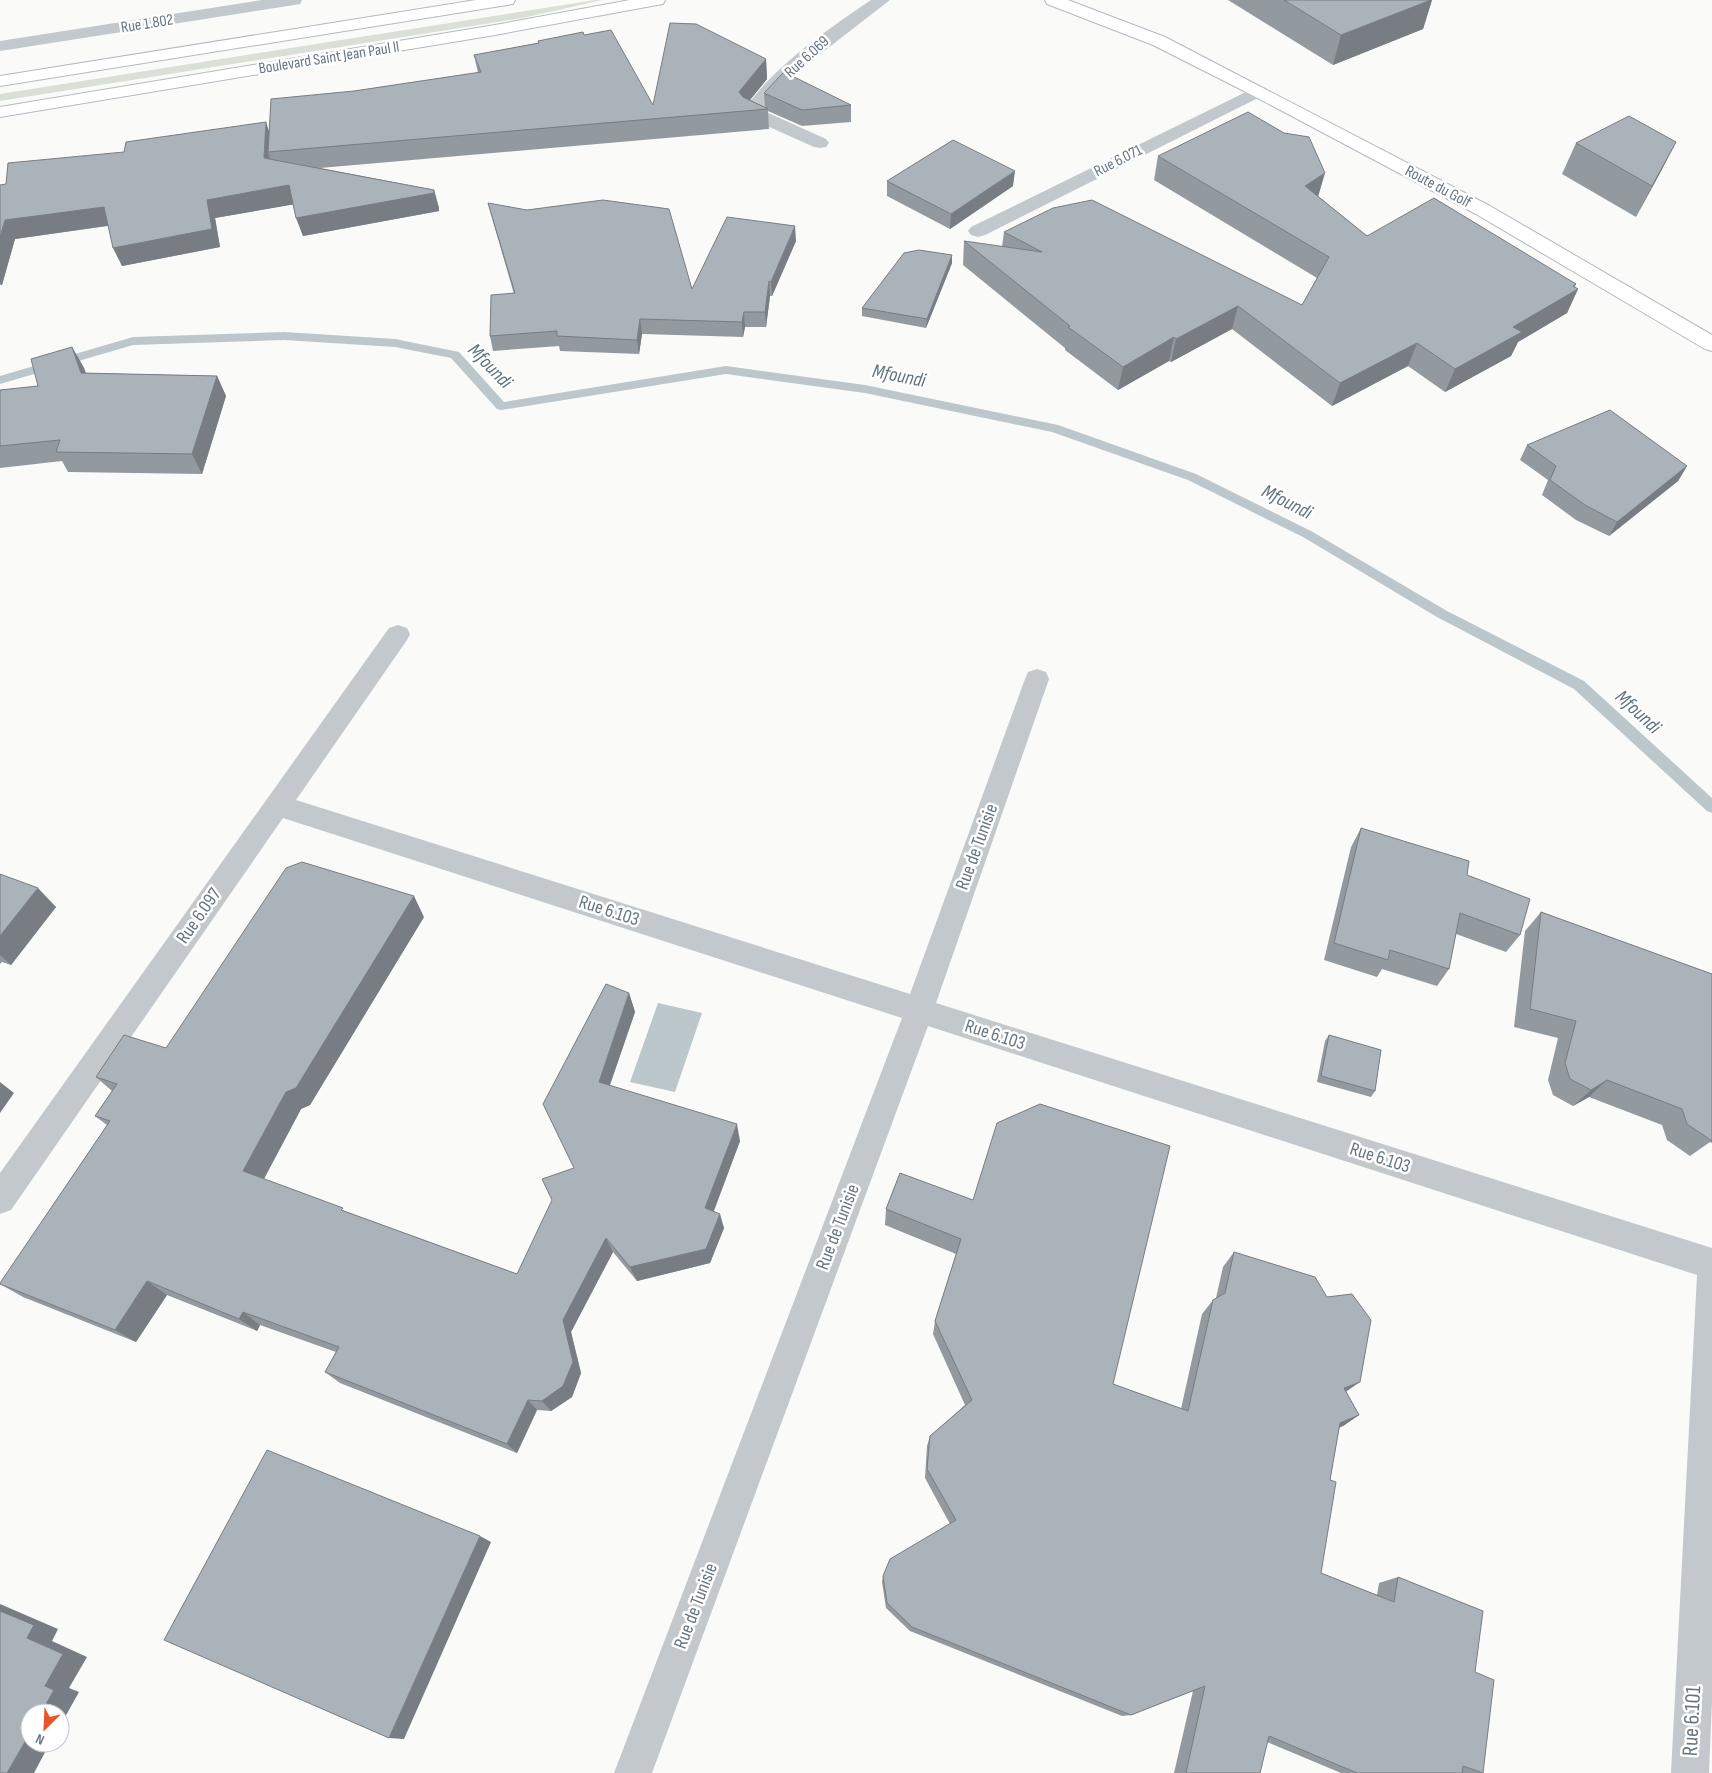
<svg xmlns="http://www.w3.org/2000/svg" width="1712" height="1773" viewBox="0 0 1712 1773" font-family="'Sofia Sans Condensed',sans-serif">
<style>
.green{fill:#dadfd7}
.water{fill:#bbc7cb}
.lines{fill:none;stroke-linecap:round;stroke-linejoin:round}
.stream{fill:#bbc7cb;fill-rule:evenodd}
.secondary-casing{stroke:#b3babf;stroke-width:2}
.minor{fill:#c3c8cc;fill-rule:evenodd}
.secondary{fill:#fff;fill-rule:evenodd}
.wall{fill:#929a9f}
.shaded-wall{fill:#777d82}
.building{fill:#aab3b9;stroke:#777d82}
.labels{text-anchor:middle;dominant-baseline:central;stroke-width:5;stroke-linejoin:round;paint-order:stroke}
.far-street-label{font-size:16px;fill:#657683;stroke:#fff}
.street-label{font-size:19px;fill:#657683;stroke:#fff}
.water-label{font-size:20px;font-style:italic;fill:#60757c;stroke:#fff}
.near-street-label{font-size:22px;fill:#657683;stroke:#fff}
</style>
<rect width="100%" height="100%" fill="#fafaf8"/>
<!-- green -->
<polygon class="green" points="595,0 602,0 523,18 485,24 0,101 0,94"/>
<!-- water -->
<polygon class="water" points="658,1003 702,1013 675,1092 630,1082"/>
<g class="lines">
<!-- stream -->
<polygon class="stream" points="284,332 395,339 459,352 504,402 726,366 865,385 1058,425 1196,474 1311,531 1447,611 1584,681 1712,798 1712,813 1707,811 1574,689 1437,617 1303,537 1188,480 1052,432 865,393 726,374 501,410 497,409 451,358 395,347 284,340 133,345 0,384 0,376 133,337"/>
<!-- secondary casing -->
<g class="secondary-casing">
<g id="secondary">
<polygon points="476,0 515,0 513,4 507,5 0,86 0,76"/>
<polygon points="630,0 665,0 663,4 657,5 495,35 0,117 0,107 495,25"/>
<polygon points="1045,0 1068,0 1165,37 1490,206 1712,335 1712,351 1705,349 1476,214 1252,95 1153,45 1047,4"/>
</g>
</g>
<!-- minor -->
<g class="minor">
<polygon points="262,0 302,0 300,4 294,5 0,51 0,41"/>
<path d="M 871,0 L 890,0 L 801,69 L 762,110 L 826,139 L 829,143 L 826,147 L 820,148 L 814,147 L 745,116 L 742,112 C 775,65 824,32 871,0 Z"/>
<polygon points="1258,86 1264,87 1267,91 1264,95 985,235 978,237 971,235 968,231 971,227"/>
<polygon points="398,625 407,628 410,634 407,640 296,800 910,994 1025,679 1028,672 1037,669 1046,672 1049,679 936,1003 1712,1248 1712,1701 1709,1773 1671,1773 1697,1275 928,1026 652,1773 614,1773 902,1018 283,818 11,1210 0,1214 0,1173 389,628"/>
</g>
<!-- secondary -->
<use href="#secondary" class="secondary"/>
</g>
<!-- wall -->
<g class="wall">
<polygon points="1228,0 1432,0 1423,29 1333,65"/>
<polygon points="584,35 653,105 766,59 767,79 750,100 765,107 764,93 851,105 851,122 802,126 768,111 769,129 320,168 434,190 439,208 439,211 303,236 293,204 215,218 220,247 122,266 108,226 15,239 2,285 0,285 0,185 6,184 124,152 269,131 354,91 478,73 474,55 538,43 538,41"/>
<polygon points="1676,142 1660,173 1636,217 1562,174 1576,143"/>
<polygon points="1158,156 1318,196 1367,236 1575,287 1578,289 1567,313 1518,342 1511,356 1445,392 1408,366 1332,406 1232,329 1171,362 1169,361 1118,390 1065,350 1065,348 963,265 964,241 1002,247 1004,232 1302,305 1317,278 1154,180"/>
<polygon points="887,181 1013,186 950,229 887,196"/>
<polygon points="488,203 692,289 796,241 772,296 770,296 766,327 745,327 743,337 642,334 639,354 560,351 559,346 493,351 490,336 514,294 492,218"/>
<polygon points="952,263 926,328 862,316 862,308"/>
<polygon points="72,347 84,368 86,373 217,376 226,396 202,474 68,472 62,461 0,468 0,390 38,386"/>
<polygon points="1527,445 1687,466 1678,481 1609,536 1576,520 1542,495 1548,480 1520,460"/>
<polygon points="1361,828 1520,935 1506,952 1456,934 1449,969 1437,986 1382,969 1377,977 1324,960 1351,847"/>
<polygon points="0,874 56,907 11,965 2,962 0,964"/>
<polygon points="1541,912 1712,974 1712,1143 1710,1142 1690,1156 1667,1140 1662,1125 1589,1097 1573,1106 1553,1095 1548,1080 1558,1038 1514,1027 1525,931"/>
<polygon points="424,917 310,1105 301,1109 264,1179 347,1212 517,1274 574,1168 629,993 635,1012 610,1085 740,1141 714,1211 724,1228 710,1263 637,1281 613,1252 571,1332 581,1373 572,1397 551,1411 537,1410 517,1453 340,1383 325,1372 336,1352 260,1325 257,1331 167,1295 136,1342 23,1297 0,1284 107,1125 95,1116 112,1091 96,1077 166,1048"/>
<polygon points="1329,1035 1375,1091 1371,1097 1317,1082 1325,1041"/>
<polygon points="900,1173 1113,1384 1181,1409 1202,1314 1213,1300 1216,1298 1223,1267 1234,1252 1346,1392 1359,1415 1343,1426 1339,1427 1330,1480 1321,1573 1377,1595 1379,1583 1398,1577 1475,1672 1483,1773 1341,1773 1267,1742 1260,1773 1174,1773 1193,1691 1131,1715 1122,1716 910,1631 886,1608 882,1582 883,1576 950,1524 925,1478 927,1446 930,1436 965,1405 933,1334 935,1321 956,1254 885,1225 886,1209"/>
</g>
<!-- shaded-wall -->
<g class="shaded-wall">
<polygon points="1431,0 1432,0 1423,29 1333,65 1341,35"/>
<polygon points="766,59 767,79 740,112 739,92"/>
<polygon points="266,122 272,140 268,152 271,161 264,158"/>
<polygon points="1676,142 1660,173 1636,217 1652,186"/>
<polygon points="1015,171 1013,186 950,229 951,214"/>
<polygon points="1325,173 1318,197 1305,186"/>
<polygon points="289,185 296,204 215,218 220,247 122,266 113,248 207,200"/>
<polygon points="434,190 439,208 439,211 303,236 296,218"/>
<polygon points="104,207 112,225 15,239 2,285 0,282 0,237 5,220"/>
<polygon points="795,226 796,241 772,296 771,282"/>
<polygon points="952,255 952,263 926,328 927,319"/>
<polygon points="769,281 770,296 766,327 765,312"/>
<polygon points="1576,284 1572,293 1578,289 1567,313 1518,342 1511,356 1445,392 1455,369 1513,327"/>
<polygon points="1238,306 1232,329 1171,362 1176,339"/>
<polygon points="744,312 745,327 743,337 742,322"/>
<polygon points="640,319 642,334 639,354 637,340"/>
<polygon points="1174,337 1169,361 1118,390 1123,367"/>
<polygon points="1417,343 1408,366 1332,406 1340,383"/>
<polygon points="72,347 84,368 92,393 81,373"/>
<polygon points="217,376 226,396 202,474 192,454"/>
<polygon points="1687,466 1678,481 1609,536 1617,522"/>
<polygon points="38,888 56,907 11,965 0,955 0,936"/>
<polygon points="414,896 424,917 310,1105 301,1109 260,1186 243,1171 286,1092"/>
<polygon points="629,993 635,1012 605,1099 599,1082"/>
<polygon points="1607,1080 1589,1097 1573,1106 1591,1090"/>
<polygon points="0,1082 14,1093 0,1113"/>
<polygon points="737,1124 740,1141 709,1223 705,1208"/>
<polygon points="720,1214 724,1228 710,1263 637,1281 630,1267"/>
<polygon points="606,1238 613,1252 571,1332 581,1373 572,1397 551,1411 542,1401 563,1320"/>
<polygon points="147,1281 167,1295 136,1342 115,1330"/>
<polygon points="243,1312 260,1325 257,1331 239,1319"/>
<polygon points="1360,1382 1344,1393 1344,1388"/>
<polygon points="528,1400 537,1410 517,1453 507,1444"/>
<polygon points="1359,1415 1343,1426 1325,1434 1340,1423"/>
<polygon points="480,1536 491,1542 404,1739 389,1738"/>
<polygon points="0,1604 58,1629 52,1641 87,1657 69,1688 79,1692 60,1726 60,1713 41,1713 45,1686 27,1638 0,1611"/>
<polygon points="30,1733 30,1743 50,1743 34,1773 7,1773"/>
</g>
<!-- building -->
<g class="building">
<polygon points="1284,0 1431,0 1341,35"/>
<polygon points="670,23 696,24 766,59 739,92 743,97 768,109 268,152 271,99 354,91 481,72 474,55 539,43 538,41 583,32 584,35 611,30 653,105"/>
<polygon points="784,72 851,105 802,110 764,93"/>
<polygon points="1248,112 1284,133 1309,137 1325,173 1305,186 1367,236 1434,198 1576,284 1573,286 1578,289 1513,327 1522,332 1455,369 1417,343 1340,383 1238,306 1176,339 1174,337 1123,367 1068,327 1070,326 964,241 1042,252 1004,232 1053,208 1092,200 1302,305 1329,257 1158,156"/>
<polygon points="1629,116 1676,142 1652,186 1576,143"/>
<polygon points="266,122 264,158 434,190 434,193 296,218 289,185 207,200 212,229 113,248 104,207 5,220 0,237 0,185 6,184 8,163 124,152 126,142"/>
<polygon points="953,140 1015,171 951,214 887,181"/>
<polygon points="603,200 669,209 692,289 727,217 795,226 771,282 769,281 765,312 744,312 742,322 640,319 637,340 557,336 557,331 490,336 491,295 515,293 488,203 527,210"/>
<polygon points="919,250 952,255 927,319 862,308 904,253"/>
<polygon points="72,347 81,373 217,376 192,454 56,452 60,440 0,446 0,390 38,386 31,359"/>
<polygon points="1610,410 1687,466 1617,522 1585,505 1550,480 1556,466 1527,445"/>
<polygon points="1361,828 1469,861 1467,875 1530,899 1520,935 1460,913 1449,969 1390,950 1388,960 1334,943"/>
<polygon points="302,862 414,896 296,1088 286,1092 243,1171 343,1208 341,1210 517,1274 552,1200 542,1179 574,1168 543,1104 606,984 629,993 599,1082 737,1124 705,1208 720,1214 706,1249 630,1267 606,1238 563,1320 573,1362 563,1386 542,1401 528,1400 507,1444 325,1372 339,1347 243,1312 239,1319 147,1281 115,1330 0,1284 0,1283 110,1121 95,1116 117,1084 96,1077 124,1035 166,1048 286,868"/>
<polygon points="0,874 38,888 0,936"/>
<polygon points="1541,912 1712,974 1712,1141 1687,1124 1682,1109 1607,1080 1591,1090 1570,1079 1565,1063 1576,1021 1530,1009"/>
<polygon points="1329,1035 1381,1050 1375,1091 1321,1076"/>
<polygon points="1040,1104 1170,1146 1113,1384 1188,1411 1213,1300 1225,1293 1234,1252 1315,1277 1327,1297 1352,1294 1371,1320 1360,1382 1344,1388 1359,1415 1340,1423 1330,1480 1336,1482 1321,1573 1394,1602 1398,1577 1483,1611 1475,1672 1494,1680 1483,1773 1463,1766 1462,1773 1357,1773 1269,1736 1260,1773 1186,1773 1205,1686 1131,1715 912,1627 887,1603 883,1576 890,1559 956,1520 927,1469 930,1436 972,1400 935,1321 961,1239 886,1209 900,1173 973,1200 997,1123"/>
<polygon points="267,1450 480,1536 389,1738 164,1640"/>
<polygon points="0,1611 34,1625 27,1638 63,1654 45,1686 54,1690 41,1713 30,1713 30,1733 7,1773 0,1773"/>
</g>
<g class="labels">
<!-- far-street labels -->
<g class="far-street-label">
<text transform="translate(147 24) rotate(-9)">Rue 1.802</text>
<text transform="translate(807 57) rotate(-42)">Rue 6.069</text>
<text transform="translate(329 58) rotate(-9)">Boulevard Saint Jean Paul II</text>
<text transform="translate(1118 161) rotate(-27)">Rue 6.071</text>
<text transform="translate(1438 187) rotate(28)">Route du Golf</text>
</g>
<!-- street labels -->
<g class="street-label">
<text transform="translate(977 847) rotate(-70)">Rue de Tunisie</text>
<text transform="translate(609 911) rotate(18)">Rue 6.103</text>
<text transform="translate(199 916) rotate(-55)">Rue 6.097</text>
<text transform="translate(995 1035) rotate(18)">Rue 6.103</text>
<text transform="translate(1380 1158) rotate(18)">Rue 6.103</text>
<text transform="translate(838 1227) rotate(-69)">Rue de Tunisie</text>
<text transform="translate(696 1606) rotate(-69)">Rue de Tunisie</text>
</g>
<!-- water labels -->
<g class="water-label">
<text transform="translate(490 366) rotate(46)">Mfoundi</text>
<text transform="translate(899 376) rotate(11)">Mfoundi</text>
<text transform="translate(1287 502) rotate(27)">Mfoundi</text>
<text transform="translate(1638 712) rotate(43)">Mfoundi</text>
</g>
<!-- near-street labels -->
<g class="near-street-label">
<text transform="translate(1692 1721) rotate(-87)">Rue 6.101</text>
</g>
</g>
<!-- north arrow -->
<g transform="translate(45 1728) rotate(204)"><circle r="24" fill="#ffffff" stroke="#c1c8cd"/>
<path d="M0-4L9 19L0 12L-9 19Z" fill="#e4572e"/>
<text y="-8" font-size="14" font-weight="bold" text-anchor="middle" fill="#657683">N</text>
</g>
</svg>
